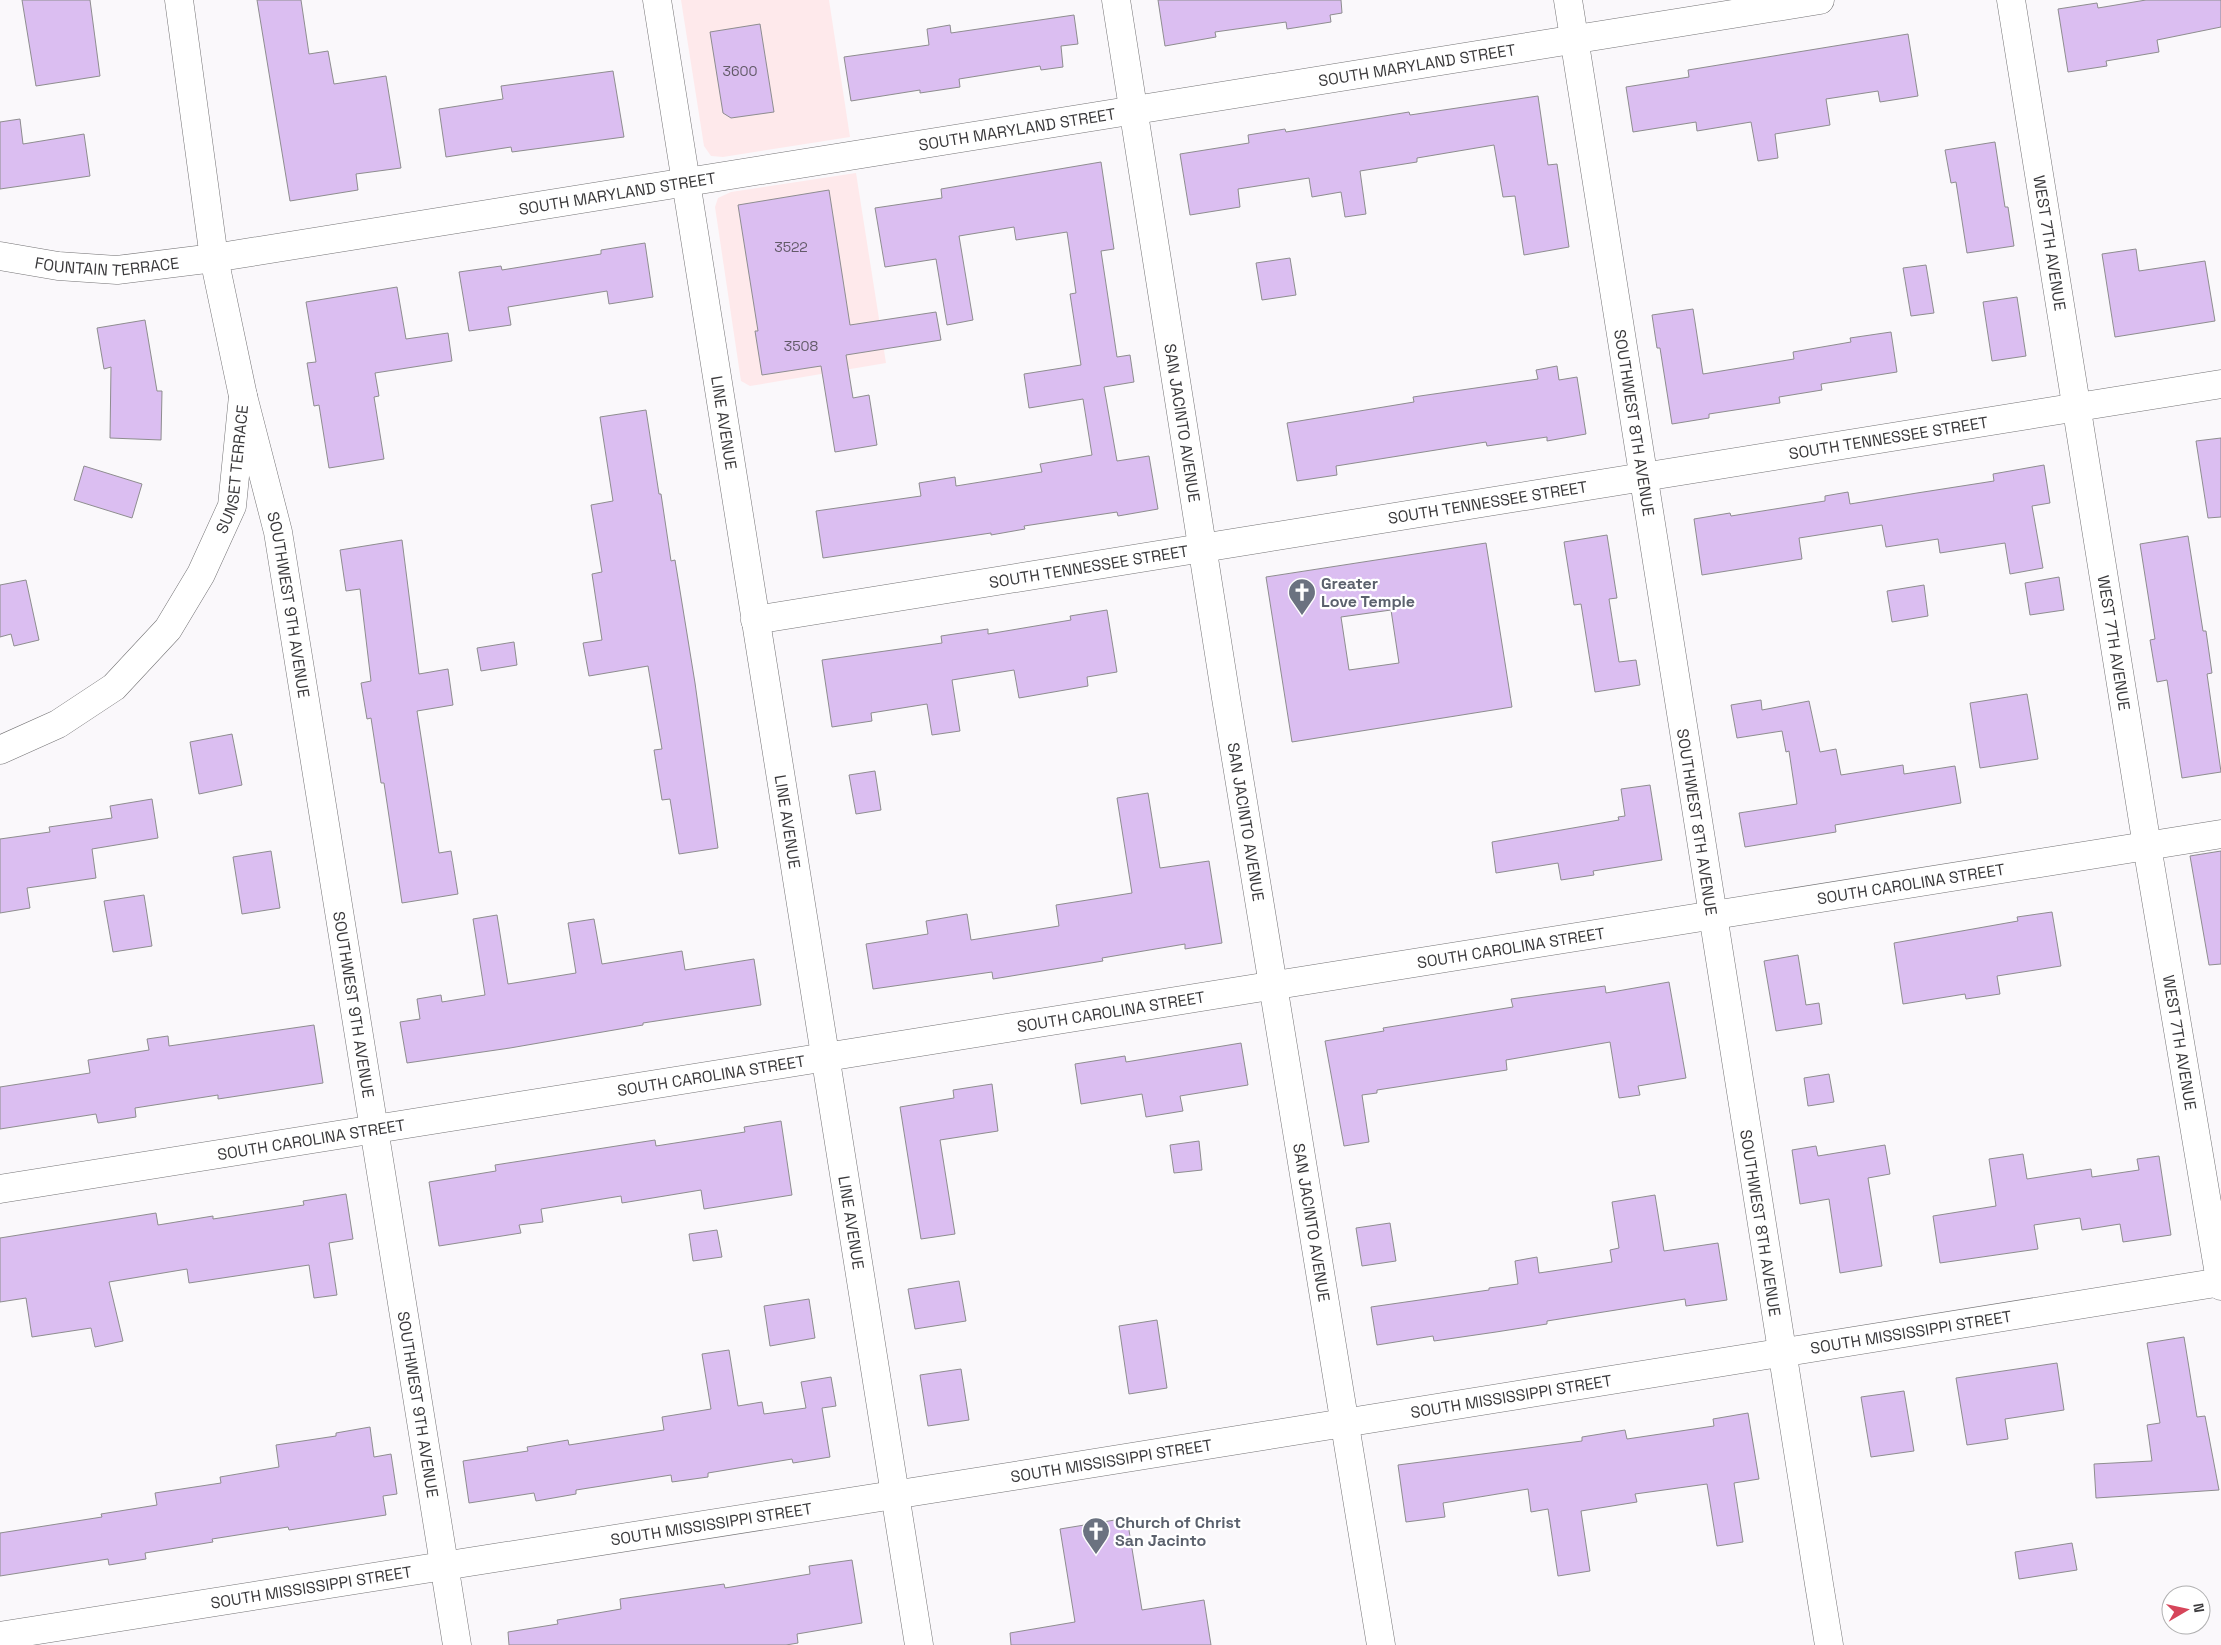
<svg xmlns="http://www.w3.org/2000/svg" width="2221" height="1645" viewBox="0 0 2221 1645" font-family="'Space Grotesk',sans-serif">
<style>
.commercial{fill:#fee9eb}
.building{fill:#dbbef1;stroke:#8e8d8f;fill-rule:evenodd}
.lines{fill:none;stroke-linecap:round;stroke-linejoin:round}
.street-casing{stroke:#747375;stroke-width:29}
.secondary-casing{stroke:#747375;stroke-width:29}
.street{stroke:#fff;stroke-width:28}
.secondary{stroke:#fff;stroke-width:28}
.labels{text-anchor:middle;dominant-baseline:central;stroke-width:4.5;stroke-linejoin:round;paint-order:stroke}
.number-label{font-size:14px;fill:#625a68}
.street-label{font-size:16px;fill:#3a393b;stroke:#fff}
.worship-label{font-size:16px;font-weight:bold;fill:#5b616d;stroke:#fff;text-anchor:start}
</style>
<rect width="100%" height="100%" fill="#faf8fb"/>
<!-- commercial -->
<g class="commercial">
<polygon points="681,0 829,0 850,137 723,157 711,156 704,146"/>
<polygon points="856,173 886,363 750,386 741,381 715,207 718,198 731,192"/>
</g>
<!-- building -->
<g class="building">
<polygon points="22,0 90,0 100,76 36,86"/>
<polygon points="257,0 301,0 309,54 328,51 334,84 386,76 401,168 356,174 358,190 290,201"/>
<polygon points="1158,0 1341,0 1342,13 1330,15 1331,22 1287,29 1286,22 1215,32 1216,37 1165,46"/>
<polygon points="2146,0 2221,0 2221,27 2157,40 2159,52 2106,61 2107,66 2068,72 2058,9 2097,3 2098,8"/>
<polygon points="1074,15 1078,44 1061,46 1063,67 1041,70 1040,66 959,79 960,87 920,93 920,90 851,101 844,57 929,45 927,29 950,25 951,33"/>
<polygon points="760,24 774,112 731,118 723,113 710,32"/>
<polygon points="1908,34 1918,96 1880,102 1878,91 1826,99 1830,125 1775,134 1778,158 1758,161 1751,122 1697,131 1696,122 1633,132 1626,87 1689,77 1688,70"/>
<polygon points="613,71 624,137 512,152 511,147 446,157 439,109 503,99 501,86"/>
<polygon points="1538,96 1548,165 1557,164 1569,247 1524,255 1515,196 1503,197 1494,145 1417,158 1417,162 1360,171 1366,214 1345,217 1341,192 1312,197 1309,178 1238,189 1240,207 1190,215 1180,154 1249,143 1248,135 1285,129 1286,132 1409,112 1410,115"/>
<polygon points="20,119 23,144 84,134 90,176 0,189 0,122"/>
<polygon points="1995,142 2005,207 2008,207 2014,246 1967,253 1956,182 1951,183 1945,150"/>
<polygon points="1101,162 1114,249 1101,251 1117,357 1130,355 1134,382 1104,387 1117,461 1149,456 1158,509 1118,516 1117,512 1024,526 1025,529 991,535 991,533 823,558 816,511 921,496 919,483 955,477 956,486 1042,472 1040,464 1092,455 1083,399 1029,408 1024,374 1081,365 1070,294 1076,293 1067,232 1016,240 1014,227 959,236 973,320 947,325 936,259 885,267 875,208 942,198 941,189"/>
<polygon points="829,190 850,325 936,312 941,340 846,355 853,398 869,395 877,445 835,452 821,366 762,375 755,331 758,331 738,205"/>
<polygon points="645,243 653,297 609,304 607,291 508,307 511,325 469,331 459,272 501,266 502,270 601,254 601,250"/>
<polygon points="2136,249 2139,271 2205,261 2215,321 2115,337 2102,254"/>
<polygon points="1290,258 1296,295 1262,300 1256,263"/>
<polygon points="1926,265 1934,313 1911,316 1903,268"/>
<polygon points="397,287 406,339 448,333 452,361 375,373 379,396 374,397 384,459 329,468 319,405 314,406 307,363 316,362 306,302"/>
<polygon points="2017,297 2026,356 1992,361 1983,302"/>
<polygon points="1693,309 1703,374 1794,359 1793,352 1851,342 1850,338 1891,332 1897,372 1821,384 1822,390 1779,397 1780,403 1709,414 1709,418 1672,424 1660,348 1657,348 1652,315"/>
<polygon points="145,320 157,391 162,391 161,440 110,438 111,367 104,369 97,328"/>
<polygon points="1557,366 1559,380 1577,377 1586,434 1547,441 1547,437 1487,446 1486,442 1336,466 1337,475 1297,481 1287,423 1414,402 1413,397 1538,379 1536,370"/>
<polygon points="646,410 659,494 661,494 671,561 675,560 695,683 718,848 679,854 670,799 662,800 654,750 662,749 648,666 589,676 583,643 602,640 592,574 602,572 591,505 613,501 600,417"/>
<polygon points="2221,438 2221,517 2208,518 2196,441"/>
<polygon points="2044,465 2050,503 2032,506 2043,568 2010,574 2005,543 1940,553 1938,539 1886,547 1882,525 1799,538 1802,559 1702,575 1694,519 1730,513 1731,516 1825,501 1825,496 1848,492 1850,504 1917,493 1994,481 1993,474"/>
<polygon points="84,466 142,484 132,518 74,500"/>
<polygon points="1607,535 1617,598 1609,599 1619,662 1636,660 1640,685 1595,692 1581,604 1574,605 1564,542"/>
<polygon points="2188,536 2203,631 2206,631 2212,673 2207,674 2221,772 2182,778 2167,680 2157,682 2150,640 2155,639 2140,544"/>
<polygon points="402,540 419,674 448,669 453,705 417,711 439,853 451,851 458,894 402,903 384,783 381,783 371,718 367,719 361,683 371,681 360,589 346,591 340,550"/>
<path d="M 1486,543 L 1512,707 L 1292,742 L 1266,577 ZM 1391,610 L 1399,663 L 1349,670 L 1341,617 Z"/>
<polygon points="2059,577 2064,610 2030,615 2025,583"/>
<polygon points="26,580 39,640 14,646 11,634 0,637 0,585"/>
<polygon points="1924,585 1928,616 1892,622 1887,591"/>
<polygon points="1107,610 1117,672 1087,677 1088,686 1019,698 1014,670 952,680 960,731 932,735 927,704 871,713 872,721 832,727 822,660 942,643 941,636 988,629 988,634 1071,620 1070,616"/>
<polygon points="514,642 517,665 481,671 477,648"/>
<polygon points="2027,694 2038,759 1980,768 1970,703"/>
<polygon points="1761,700 1762,710 1809,701 1820,752 1836,749 1841,775 1903,765 1904,774 1955,766 1961,803 1835,825 1836,832 1745,847 1739,813 1797,804 1789,751 1786,752 1782,731 1737,738 1731,705"/>
<polygon points="232,734 242,785 199,794 190,742"/>
<polygon points="875,771 881,810 856,814 849,775"/>
<polygon points="1650,785 1662,860 1593,871 1594,875 1561,880 1558,863 1496,873 1492,842 1619,820 1618,817 1625,816 1621,789"/>
<polygon points="1148,793 1160,868 1209,861 1222,943 1185,949 1185,944 1102,958 1103,961 993,979 992,972 873,989 866,944 928,934 926,921 967,914 971,940 1059,926 1056,905 1132,893 1117,798"/>
<polygon points="152,799 158,838 92,849 96,878 27,888 30,908 0,913 0,839 50,832 49,827 112,818 110,806"/>
<polygon points="271,851 280,908 242,914 233,857"/>
<polygon points="2221,851 2221,964 2209,965 2190,856"/>
<polygon points="144,895 152,946 113,952 104,901"/>
<polygon points="2052,912 2061,966 1997,976 2000,994 1966,999 1965,994 1903,1004 1894,943 2018,921 2017,917"/>
<polygon points="497,915 508,984 576,973 568,923 594,919 602,964 682,951 685,970 754,959 761,1005 643,1023 643,1025 510,1048 407,1063 400,1022 420,1019 417,999 441,995 442,1002 485,995 473,919"/>
<polygon points="1798,955 1806,1005 1819,1003 1822,1024 1776,1031 1764,961"/>
<polygon points="1669,982 1686,1078 1638,1086 1640,1095 1619,1098 1610,1042 1506,1060 1507,1070 1377,1090 1377,1093 1362,1095 1369,1142 1344,1146 1325,1041 1384,1031 1383,1028 1513,1007 1511,999 1605,986 1606,993"/>
<polygon points="314,1025 323,1083 218,1099 218,1095 135,1108 136,1117 98,1123 96,1114 0,1129 0,1087 90,1073 88,1060 149,1050 147,1039 168,1036 169,1046"/>
<polygon points="1241,1043 1248,1085 1180,1096 1183,1111 1146,1117 1142,1094 1081,1104 1075,1064 1125,1056 1126,1062"/>
<polygon points="1829,1074 1834,1102 1808,1106 1804,1078"/>
<polygon points="992,1084 998,1131 940,1140 955,1234 921,1239 900,1107 954,1098 953,1090"/>
<polygon points="781,1121 792,1195 704,1209 701,1190 622,1203 621,1196 541,1209 543,1222 519,1225 521,1233 439,1246 429,1182 496,1171 495,1165 655,1140 656,1146 745,1132 744,1127"/>
<polygon points="1199,1141 1202,1170 1174,1173 1170,1145"/>
<polygon points="1885,1145 1890,1174 1868,1178 1882,1266 1840,1273 1829,1199 1800,1204 1792,1150 1816,1146 1818,1156"/>
<polygon points="2023,1154 2027,1179 2091,1169 2092,1177 2139,1170 2137,1159 2159,1156 2171,1235 2123,1242 2120,1224 2082,1230 2080,1218 2034,1225 2038,1249 1940,1263 1933,1216 1996,1206 1989,1159"/>
<polygon points="346,1194 353,1239 329,1243 337,1295 314,1298 309,1265 189,1283 187,1269 109,1282 123,1341 95,1347 91,1328 32,1337 26,1298 0,1302 0,1238 156,1213 158,1225 213,1216 213,1219 304,1205 303,1201"/>
<polygon points="1655,1195 1664,1251 1718,1243 1727,1300 1686,1306 1685,1299 1547,1321 1547,1324 1496,1332 1434,1341 1433,1336 1377,1345 1371,1307 1489,1290 1489,1288 1518,1284 1515,1261 1537,1257 1539,1273 1612,1262 1610,1250 1619,1248 1612,1202"/>
<polygon points="1390,1223 1396,1261 1362,1266 1356,1228"/>
<polygon points="717,1230 722,1257 693,1261 689,1234"/>
<polygon points="959,1281 966,1321 915,1329 908,1289"/>
<polygon points="809,1299 815,1338 770,1346 764,1306"/>
<polygon points="1157,1320 1167,1388 1129,1394 1119,1326"/>
<polygon points="2184,1337 2197,1417 2205,1416 2219,1490 2096,1498 2094,1464 2152,1461 2147,1425 2160,1423 2147,1343"/>
<polygon points="729,1350 738,1406 762,1402 764,1414 806,1408 801,1382 831,1377 836,1406 822,1408 830,1457 793,1463 792,1459 708,1473 708,1477 672,1482 671,1475 576,1490 576,1494 536,1501 534,1493 469,1503 463,1461 528,1451 527,1447 568,1440 569,1445 664,1430 662,1417 711,1409 702,1354"/>
<polygon points="2057,1363 2064,1410 2005,1419 2008,1439 1967,1445 1956,1378"/>
<polygon points="961,1369 969,1420 928,1426 920,1375"/>
<polygon points="1904,1391 1914,1451 1871,1457 1861,1397"/>
<polygon points="1748,1413 1759,1479 1734,1483 1743,1542 1717,1546 1707,1484 1635,1494 1637,1502 1581,1511 1590,1571 1558,1576 1548,1509 1531,1512 1528,1489 1443,1503 1445,1517 1406,1522 1398,1465 1582,1441 1582,1437 1625,1430 1627,1439 1714,1426 1713,1419"/>
<polygon points="370,1427 374,1457 391,1454 397,1494 383,1496 386,1515 289,1530 288,1527 212,1539 213,1542 145,1553 146,1559 109,1565 108,1559 0,1576 0,1533 102,1517 101,1514 157,1505 155,1493 221,1483 220,1477 279,1467 276,1445 336,1436 336,1433"/>
<polygon points="1127,1518 1142,1610 1204,1600 1211,1645 1011,1645 1010,1633 1075,1622 1060,1529"/>
<polygon points="2072,1543 2077,1570 2019,1579 2015,1552"/>
<polygon points="852,1560 862,1623 797,1634 798,1643 786,1645 509,1645 508,1632 558,1624 557,1620 621,1609 620,1599 724,1584 725,1588 810,1574 809,1566"/>
</g>
<g class="lines">
<!-- street casing -->
<g class="street-casing">
<g id="street">
<path id="s1" d="M 1116,0 L 1226,698 L 1381,1645"/>
<path id="s2" d="M 1568,0 C 1655,548 1739,1097 1829,1645"/>
<path id="s3" d="M 2011,0 L 2147,846 L 2221,1286"/>
<path id="s4" d="M 243,396 L 278,532 L 457,1645"/>
<path id="s5" d="M 755,620 L 2221,384"/>
<path id="s6" d="M 0,750 L 58,724 L 114,687 L 168,629 L 201,574 L 232,506 L 243,396 L 214,258 L 179,0"/>
<path id="s7" d="M 0,1189 L 2221,834"/>
<path id="s8" d="M 0,1636 L 1014,1476 L 2221,1282"/>
</g>
</g>
<!-- secondary casing -->
<g class="secondary-casing">
<g id="secondary">
<path id="s9" d="M 657,0 L 919,1645"/>
<path id="s10" d="M 0,256 L 58,266 L 117,270 L 214,258 L 1820,0"/>
</g>
</g>
<!-- street -->
<use href="#street" class="street"/>
<!-- secondary -->
<use href="#secondary" class="secondary"/>
</g>
<!-- icons -->
<defs>
<g id="church-pin" transform="scale(1.4375)"><path d="M0 17L-7.5 6A9.5 9.5 0 1 1 7.5 6Z" fill="#6b7280" stroke="#fff"/><path d="M-1.2-6h2.4v3.5h3.3v2.4h-3.3V6h-2.4V-.1h-3.3v-2.4h3.3Z" fill="#fff"/></g>
</defs>
<g fill-rule="evenodd">
<use href="#church-pin" x="1302" y="592"/>
<use href="#church-pin" x="1096" y="1531"/>
</g>
<g class="labels">
<!-- number labels -->
<g class="number-label">
<text x="740" y="71">3600</text>
<text x="791" y="247">3522</text>
<text x="801" y="346">3508</text>
</g>
<!-- street labels -->
<g class="street-label">
<text stroke="none"><textPath href="#s10" startOffset="1434">SOUTH MARYLAND STREET</textPath></text>
<text stroke="none"><textPath href="#s10" startOffset="1029">SOUTH MARYLAND STREET</textPath></text>
<text stroke="none"><textPath href="#s10" startOffset="624">SOUTH MARYLAND STREET</textPath></text>
<text stroke="none"><textPath href="#s3" startOffset="246">WEST 7TH AVENUE</textPath></text>
<text stroke="none"><textPath href="#s10" startOffset="108">FOUNTAIN TERRACE</textPath></text>
<text stroke="none"><textPath href="#s2" startOffset="428">SOUTHWEST 8TH AVENUE</textPath></text>
<text stroke="none"><textPath href="#s9" startOffset="428">LINE AVENUE</textPath></text>
<text stroke="none"><textPath href="#s1" startOffset="428">SAN JACINTO AVENUE</textPath></text>
<text stroke="none"><textPath href="#s5" startOffset="1148">SOUTH TENNESSEE STREET</textPath></text>
<text stroke="none"><textPath href="#s6" startOffset="385">SUNSET TERRACE</textPath></text>
<text stroke="none"><textPath href="#s5" startOffset="742">SOUTH TENNESSEE STREET</textPath></text>
<text stroke="none"><textPath href="#s5" startOffset="338">SOUTH TENNESSEE STREET</textPath></text>
<text stroke="none"><textPath href="#s4" startOffset="214">SOUTHWEST 9TH AVENUE</textPath></text>
<text stroke="none"><textPath href="#s3" startOffset="651">WEST 7TH AVENUE</textPath></text>
<text stroke="none"><textPath href="#s9" startOffset="832">LINE AVENUE</textPath></text>
<text stroke="none"><textPath href="#s1" startOffset="832">SAN JACINTO AVENUE</textPath></text>
<text stroke="none"><textPath href="#s2" startOffset="832">SOUTHWEST 8TH AVENUE</textPath></text>
<text stroke="none"><textPath href="#s7" startOffset="1935">SOUTH CAROLINA STREET</textPath></text>
<text stroke="none"><textPath href="#s7" startOffset="1530">SOUTH CAROLINA STREET</textPath></text>
<text stroke="none"><textPath href="#s4" startOffset="619">SOUTHWEST 9TH AVENUE</textPath></text>
<text stroke="none"><textPath href="#s7" startOffset="1125">SOUTH CAROLINA STREET</textPath></text>
<text stroke="none"><textPath href="#s3" startOffset="1056">WEST 7TH AVENUE</textPath></text>
<text stroke="none"><textPath href="#s7" startOffset="720">SOUTH CAROLINA STREET</textPath></text>
<text stroke="none"><textPath href="#s7" startOffset="315">SOUTH CAROLINA STREET</textPath></text>
<text stroke="none"><textPath href="#s9" startOffset="1238">LINE AVENUE</textPath></text>
<text stroke="none"><textPath href="#s1" startOffset="1238">SAN JACINTO AVENUE</textPath></text>
<text stroke="none"><textPath href="#s2" startOffset="1238">SOUTHWEST 8TH AVENUE</textPath></text>
<text stroke="none"><textPath href="#s8" startOffset="1935">SOUTH MISSISSIPPI STREET</textPath></text>
<text stroke="none"><textPath href="#s8" startOffset="1530">SOUTH MISSISSIPPI STREET</textPath></text>
<text stroke="none"><textPath href="#s4" startOffset="1024">SOUTHWEST 9TH AVENUE</textPath></text>
<text stroke="none"><textPath href="#s8" startOffset="1125">SOUTH MISSISSIPPI STREET</textPath></text>
<text stroke="none"><textPath href="#s8" startOffset="720">SOUTH MISSISSIPPI STREET</textPath></text>
<text stroke="none"><textPath href="#s8" startOffset="315">SOUTH MISSISSIPPI STREET</textPath></text>
</g>
<!-- worship labels -->
<g class="worship-label">
<text x="1321" y="583">Greater<tspan x="1321" dy="18">Love Temple</tspan></text>
<text x="1115" y="1522">Church of Christ<tspan x="1115" dy="18">San Jacinto</tspan></text>
</g>
</g>
<!-- north arrow -->
<g transform="translate(2186 1610) rotate(81)"><circle r="24" fill="#ffffff" stroke="#b0b0b1"/>
<path d="M0-4L9 19L0 12L-9 19Z" fill="#d6455a"/>
<text y="-8" font-size="14" font-weight="bold" text-anchor="middle" fill="#3a393b">N</text>
</g>
</svg>
